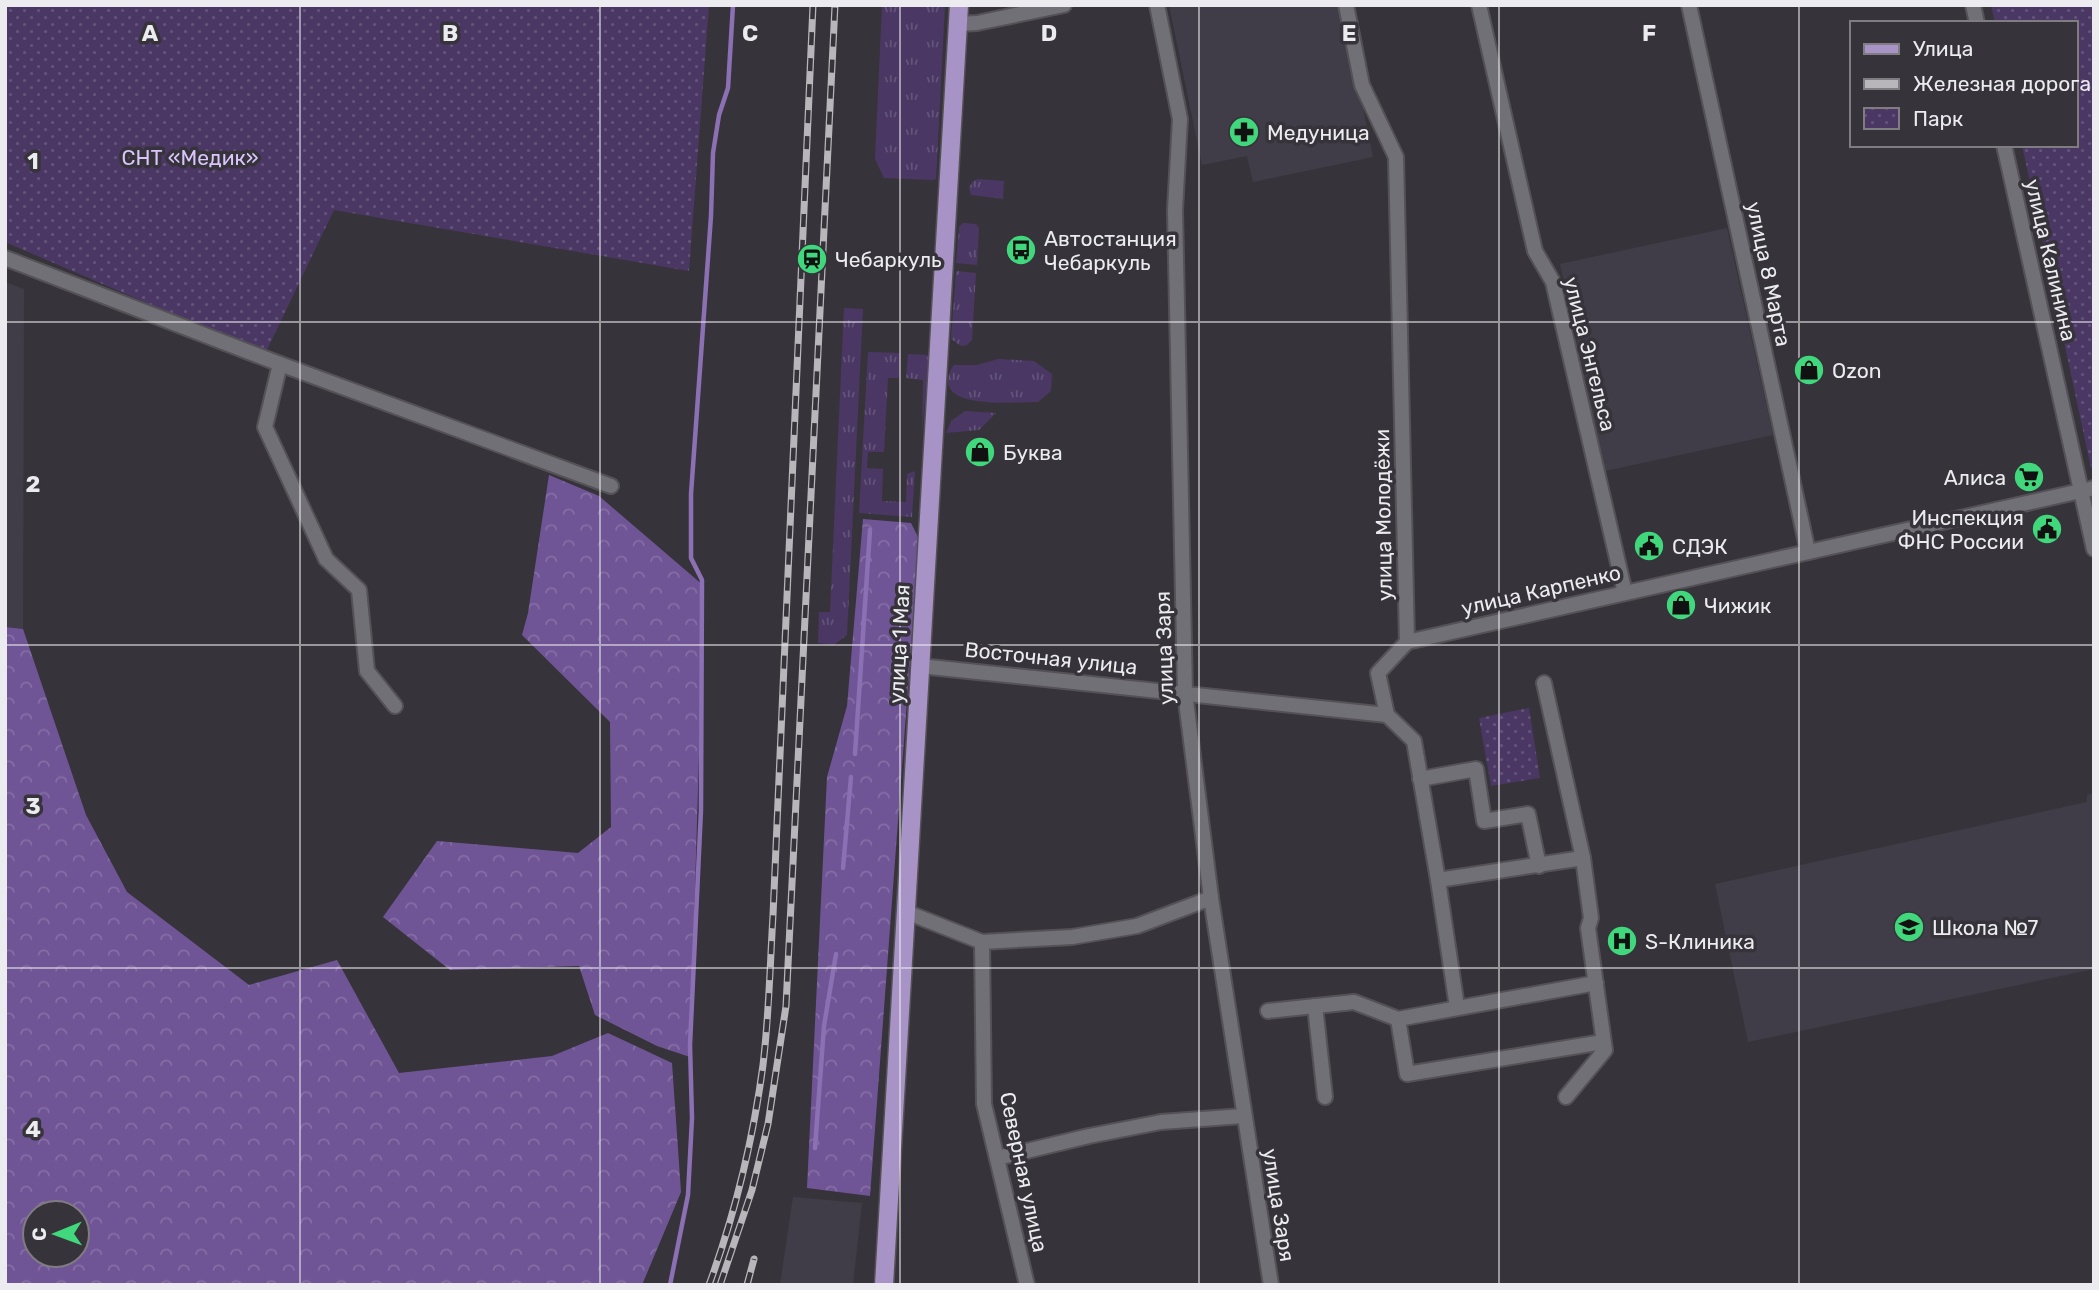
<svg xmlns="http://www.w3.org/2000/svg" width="2099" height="1290" viewBox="0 0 2099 1290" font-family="Rubik,sans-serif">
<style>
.built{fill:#403d48}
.grass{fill:url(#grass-tufts)}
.forest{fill:url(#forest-crowns);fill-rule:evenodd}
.park{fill:url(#park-dots)}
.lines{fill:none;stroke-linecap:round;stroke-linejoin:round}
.stream{stroke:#8c70b4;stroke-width:4.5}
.minor-casing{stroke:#545257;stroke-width:18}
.major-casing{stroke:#545257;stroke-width:21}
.minor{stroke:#727077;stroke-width:14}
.major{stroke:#a793c5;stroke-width:18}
.rail-casing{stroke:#b8b6bb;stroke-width:7}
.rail{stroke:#36343a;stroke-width:4.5;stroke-dasharray:13;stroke-linecap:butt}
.grid{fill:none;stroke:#ecebef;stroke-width:2;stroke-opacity:0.55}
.labels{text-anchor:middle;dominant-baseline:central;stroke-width:7;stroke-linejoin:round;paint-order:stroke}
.poi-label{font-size:21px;fill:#ecebef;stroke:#36343a;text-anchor:start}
.park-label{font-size:21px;fill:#dac4fd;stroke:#36343a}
.street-label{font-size:21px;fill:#ecebef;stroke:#36343a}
.grid-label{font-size:23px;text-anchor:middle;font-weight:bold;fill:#ecebef;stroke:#36343a;stroke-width:7;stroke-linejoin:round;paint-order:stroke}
</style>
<defs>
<pattern id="grass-tufts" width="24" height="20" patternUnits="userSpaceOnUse" patternTransform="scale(1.75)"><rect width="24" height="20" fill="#4a3764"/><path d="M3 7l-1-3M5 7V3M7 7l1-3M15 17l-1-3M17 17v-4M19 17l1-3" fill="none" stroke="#64547a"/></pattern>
<pattern id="forest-crowns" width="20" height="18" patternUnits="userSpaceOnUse" patternTransform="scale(1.75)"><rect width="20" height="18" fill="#705596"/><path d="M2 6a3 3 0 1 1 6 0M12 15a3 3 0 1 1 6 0" fill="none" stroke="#856ea5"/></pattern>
<pattern id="park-dots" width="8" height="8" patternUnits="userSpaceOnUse" patternTransform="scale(1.75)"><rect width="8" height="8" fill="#4a3764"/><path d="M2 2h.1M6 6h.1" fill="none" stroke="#64547a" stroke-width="1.8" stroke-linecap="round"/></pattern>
</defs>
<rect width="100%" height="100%" fill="#36343a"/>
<!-- built -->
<g class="built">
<polygon points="1169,5 1342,5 1373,157 1253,182 1247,156 1202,165"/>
<polygon points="1727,228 1773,435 1605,471 1560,264"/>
<polygon points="5,282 24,289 23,629 5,627"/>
<polygon points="2094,793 2094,969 1748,1042 1715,884 2087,802 2087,795"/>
<polygon points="793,1197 862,1203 853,1285 780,1285"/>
</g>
<!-- grass -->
<g class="grass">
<polygon points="882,5 945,5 936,179 933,180 884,178 875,159"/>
<polygon points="978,179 1004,181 1003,199 971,195 969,188 972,182"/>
<polygon points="963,223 976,224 979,228 977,265 956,263 959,227"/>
<polygon points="956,271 976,273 972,340 967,345 961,346 951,339"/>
<polygon points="844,308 863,309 847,635 834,645 818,643 819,612 830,612"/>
<polygon points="868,352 900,353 899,378 888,378 884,452 868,452 867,468 883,469 882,501 906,502 907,474 915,471 912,517 859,513"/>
<polygon points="908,354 929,355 922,432 923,380 906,378"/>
<path d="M 998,359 L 1034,361 L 1052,374 L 1051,391 L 1038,402 C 1019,402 946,409 948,380 C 949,373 950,370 954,365 L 977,365 Z"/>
<polygon points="965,411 996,413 979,430 946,433 951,421"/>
</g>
<!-- forest -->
<g class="forest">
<polygon points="549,475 599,496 704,586 690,1057 657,1046 595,1015 579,966 450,970 383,917 437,841 578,853 611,827 610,722 522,635 528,613"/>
<polygon points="863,519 911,523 919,539 870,1196 807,1188 827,777 847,706"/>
<path d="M 5,627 L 23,629 L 86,815 L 127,892 L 249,985 L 337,960 L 399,1073 L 552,1056 L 608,1033 L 672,1063 L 681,1192 L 642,1285 L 5,1285 ZM 35,1213 L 77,1213 L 77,1255 L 35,1255 Z"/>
</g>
<!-- park -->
<g class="park">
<polygon points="5,5 709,5 689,271 334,210 265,354 5,242"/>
<polygon points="1991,5 2094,5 2094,467 2091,468 2022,145 2076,145 2076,23 1995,23"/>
<polygon points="1529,708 1540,778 1491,786 1479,718"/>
</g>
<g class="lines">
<!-- stream -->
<g class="stream">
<polyline points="855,754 870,530"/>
<polyline points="843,868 851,777"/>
<polyline points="815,1148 824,1026 836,954"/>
<polyline points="670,1285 688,1195 692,1118 690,1045 701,810 702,580 691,558 691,494 711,216 713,153 719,115 728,88 733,5"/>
</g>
<!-- minor casing -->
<g class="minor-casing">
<g id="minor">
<polyline points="1157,5 1180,119 1175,210 1185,693 1211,898 1271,1285"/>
<polyline points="1346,5 1362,85 1396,157 1407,642 1378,673 1387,715 1414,741 1438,880 1457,1007"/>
<polyline points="1479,5 1535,251 1553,282 1625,593"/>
<polyline points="1689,5 1808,552"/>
<polyline points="1973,5 1977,23"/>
<polyline points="957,24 977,23 1064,5"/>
<polyline points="2004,145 2094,549"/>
<polyline points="5,258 280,364 611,486"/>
<polyline points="280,364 265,427 326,559 359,590 367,671 395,706"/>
<polyline points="1407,642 2094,488"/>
<polyline points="920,666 1387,715"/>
<polyline points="1544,683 1583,858 1591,918 1588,928 1605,1050 1566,1097"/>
<polyline points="1420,779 1476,769 1484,821 1528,814 1539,866"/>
<polyline points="1438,880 1583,858"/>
<polyline points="906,912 982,942 1072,937 1137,926 1211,898"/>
<polyline points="982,942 984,1104 1027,1285"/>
<polyline points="1315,1006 1325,1097"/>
<polyline points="1268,1011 1354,1002 1398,1019 1596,983"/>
<polyline points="1398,1019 1407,1074 1603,1042"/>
<polyline points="997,1158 1089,1136 1161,1122 1243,1116"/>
</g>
</g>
<!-- major casing -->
<g class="major-casing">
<polyline id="major" points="884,1285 959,5"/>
</g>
<!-- minor -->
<use href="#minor" class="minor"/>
<!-- major -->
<use href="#major" class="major"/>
<!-- rail casing -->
<g class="rail-casing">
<g id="rail">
<path d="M 709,1285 C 735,1214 753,1140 763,1065 C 769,1016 770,965 773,915 L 813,5"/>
<polyline points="720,1285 752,1190 768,1124 786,1006 835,5"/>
<polyline points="747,1285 754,1259"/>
</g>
</g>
<!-- rail -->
<use href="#rail" class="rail"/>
</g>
<!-- grid -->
<path class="grid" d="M 300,5 L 300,1285M 600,5 L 600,1285M 900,5 L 900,1285M 1199,5 L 1199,1285M 1499,5 L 1499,1285M 1799,5 L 1799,1285M 5,322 L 2094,322M 5,645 L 2094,645M 5,968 L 2094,968"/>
<!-- icons -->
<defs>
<g id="pharmacy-disc" transform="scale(1.575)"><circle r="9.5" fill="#41d77c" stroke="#36343a"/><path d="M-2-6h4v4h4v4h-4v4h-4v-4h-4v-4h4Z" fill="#111"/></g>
<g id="bus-disc" transform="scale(1.575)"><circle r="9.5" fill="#41d77c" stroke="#36343a"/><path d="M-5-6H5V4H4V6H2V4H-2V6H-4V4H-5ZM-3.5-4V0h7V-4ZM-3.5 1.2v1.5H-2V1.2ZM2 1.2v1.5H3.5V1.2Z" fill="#111"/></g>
<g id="station-disc" transform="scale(1.575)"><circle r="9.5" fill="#41d77c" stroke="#36343a"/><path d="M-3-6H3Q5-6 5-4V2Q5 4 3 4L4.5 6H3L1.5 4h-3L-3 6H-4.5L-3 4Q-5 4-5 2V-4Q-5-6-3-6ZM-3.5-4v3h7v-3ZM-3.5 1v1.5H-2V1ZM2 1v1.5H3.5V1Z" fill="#111"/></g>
<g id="shop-disc" transform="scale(1.575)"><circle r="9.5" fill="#41d77c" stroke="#36343a"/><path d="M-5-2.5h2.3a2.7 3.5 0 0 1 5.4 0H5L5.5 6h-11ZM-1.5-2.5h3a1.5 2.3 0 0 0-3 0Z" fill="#111"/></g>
<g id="supermarket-disc" transform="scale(1.575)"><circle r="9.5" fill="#41d77c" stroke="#36343a"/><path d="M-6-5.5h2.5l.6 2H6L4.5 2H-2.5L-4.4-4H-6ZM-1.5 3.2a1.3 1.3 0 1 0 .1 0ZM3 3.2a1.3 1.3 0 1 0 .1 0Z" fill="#111"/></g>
<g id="civic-disc" transform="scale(1.575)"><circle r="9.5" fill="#41d77c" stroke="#36343a"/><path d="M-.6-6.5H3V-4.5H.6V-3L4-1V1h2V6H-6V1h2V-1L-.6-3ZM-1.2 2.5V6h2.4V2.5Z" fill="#111"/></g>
<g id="school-disc" transform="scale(1.575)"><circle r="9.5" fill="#41d77c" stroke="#36343a"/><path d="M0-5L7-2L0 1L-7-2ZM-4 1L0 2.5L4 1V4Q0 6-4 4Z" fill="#111"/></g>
<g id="hospital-disc" transform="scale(1.575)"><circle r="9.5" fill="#41d77c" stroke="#36343a"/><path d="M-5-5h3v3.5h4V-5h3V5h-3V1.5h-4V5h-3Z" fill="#111"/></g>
</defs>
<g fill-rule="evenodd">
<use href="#pharmacy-disc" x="1244" y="132"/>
<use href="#bus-disc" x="1021" y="250"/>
<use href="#station-disc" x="812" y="259"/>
<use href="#shop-disc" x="1809" y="370"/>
<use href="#shop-disc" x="980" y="452"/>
<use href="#supermarket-disc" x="2029" y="477"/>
<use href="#civic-disc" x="2047" y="529"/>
<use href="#civic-disc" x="1649" y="546"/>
<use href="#shop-disc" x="1681" y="605"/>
<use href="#school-disc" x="1909" y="927"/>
<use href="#hospital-disc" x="1622" y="941"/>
</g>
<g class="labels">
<!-- poi labels -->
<g class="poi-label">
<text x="1267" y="132">Медуница</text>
<text x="1044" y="238">Автостанция<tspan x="1044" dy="24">Чебаркуль</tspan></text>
<text x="835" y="259">Чебаркуль</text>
<text x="1832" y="370">Ozon</text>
<text x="1003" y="452">Буква</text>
<text x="2006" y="477" text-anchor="end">Алиса</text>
<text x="2024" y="517" text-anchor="end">Инспекция<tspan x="2024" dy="24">ФНС России</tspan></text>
<text x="1672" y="546">СДЭК</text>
<text x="1704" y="605">Чижик</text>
<text x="1932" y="927">Школа №7</text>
<text x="1645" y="941">S-Клиника</text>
</g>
<!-- park labels -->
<g class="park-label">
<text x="190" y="157">СНТ «Медик»</text>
</g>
<!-- street labels -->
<g class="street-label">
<text transform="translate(2051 260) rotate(77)">улица Калинина</text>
<text transform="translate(1769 274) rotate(78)">улица 8 Марта</text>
<text transform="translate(1590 354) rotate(76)">улица Энгельса</text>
<text transform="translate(1383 515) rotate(-91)">улица Молодёжи</text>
<text transform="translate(1541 590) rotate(-13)">улица Карпенко</text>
<text transform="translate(899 644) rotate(-87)">улица 1 Мая</text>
<text transform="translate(1164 648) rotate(-92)">улица Заря</text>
<text transform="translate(1051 658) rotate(6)">Восточная улица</text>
<text transform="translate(1024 1172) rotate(78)">Северная улица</text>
<text transform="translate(1279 1205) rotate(81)">улица Заря</text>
</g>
</g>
<g class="grid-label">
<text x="150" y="41">A</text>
<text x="450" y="41">B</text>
<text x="750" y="41">C</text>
<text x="1049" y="41">D</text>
<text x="1349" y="41">E</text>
<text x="1649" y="41">F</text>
<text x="33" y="169">1</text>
<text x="33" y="492">2</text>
<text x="33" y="814">3</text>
<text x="33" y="1137">4</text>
</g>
<!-- border -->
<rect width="2099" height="1290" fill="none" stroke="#ecebef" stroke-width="14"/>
<!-- legend -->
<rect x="1850" y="21" width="228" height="126" fill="#36343a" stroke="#7f7d82" stroke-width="2"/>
<rect x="1864" y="44" width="35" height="10" fill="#a793c5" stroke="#7f7d82" stroke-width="2"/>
<text x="1913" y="56" font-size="21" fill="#ecebef">Улица</text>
<rect x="1864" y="79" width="35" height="10" fill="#b8b6bb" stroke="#7f7d82" stroke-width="2"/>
<text x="1913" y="91" font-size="21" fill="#ecebef">Железная дорога</text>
<rect x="1864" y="108" width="35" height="21" fill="url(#park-dots)" stroke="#7f7d82" stroke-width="2"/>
<text x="1913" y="126" font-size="21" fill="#ecebef">Парк</text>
<!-- north arrow -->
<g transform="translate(56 1234) rotate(269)"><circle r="33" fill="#36343a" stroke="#7f7d82" stroke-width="2"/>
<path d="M0-5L12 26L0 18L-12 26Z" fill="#41d77c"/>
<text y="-10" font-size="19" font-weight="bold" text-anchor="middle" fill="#ecebef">С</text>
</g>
</svg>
